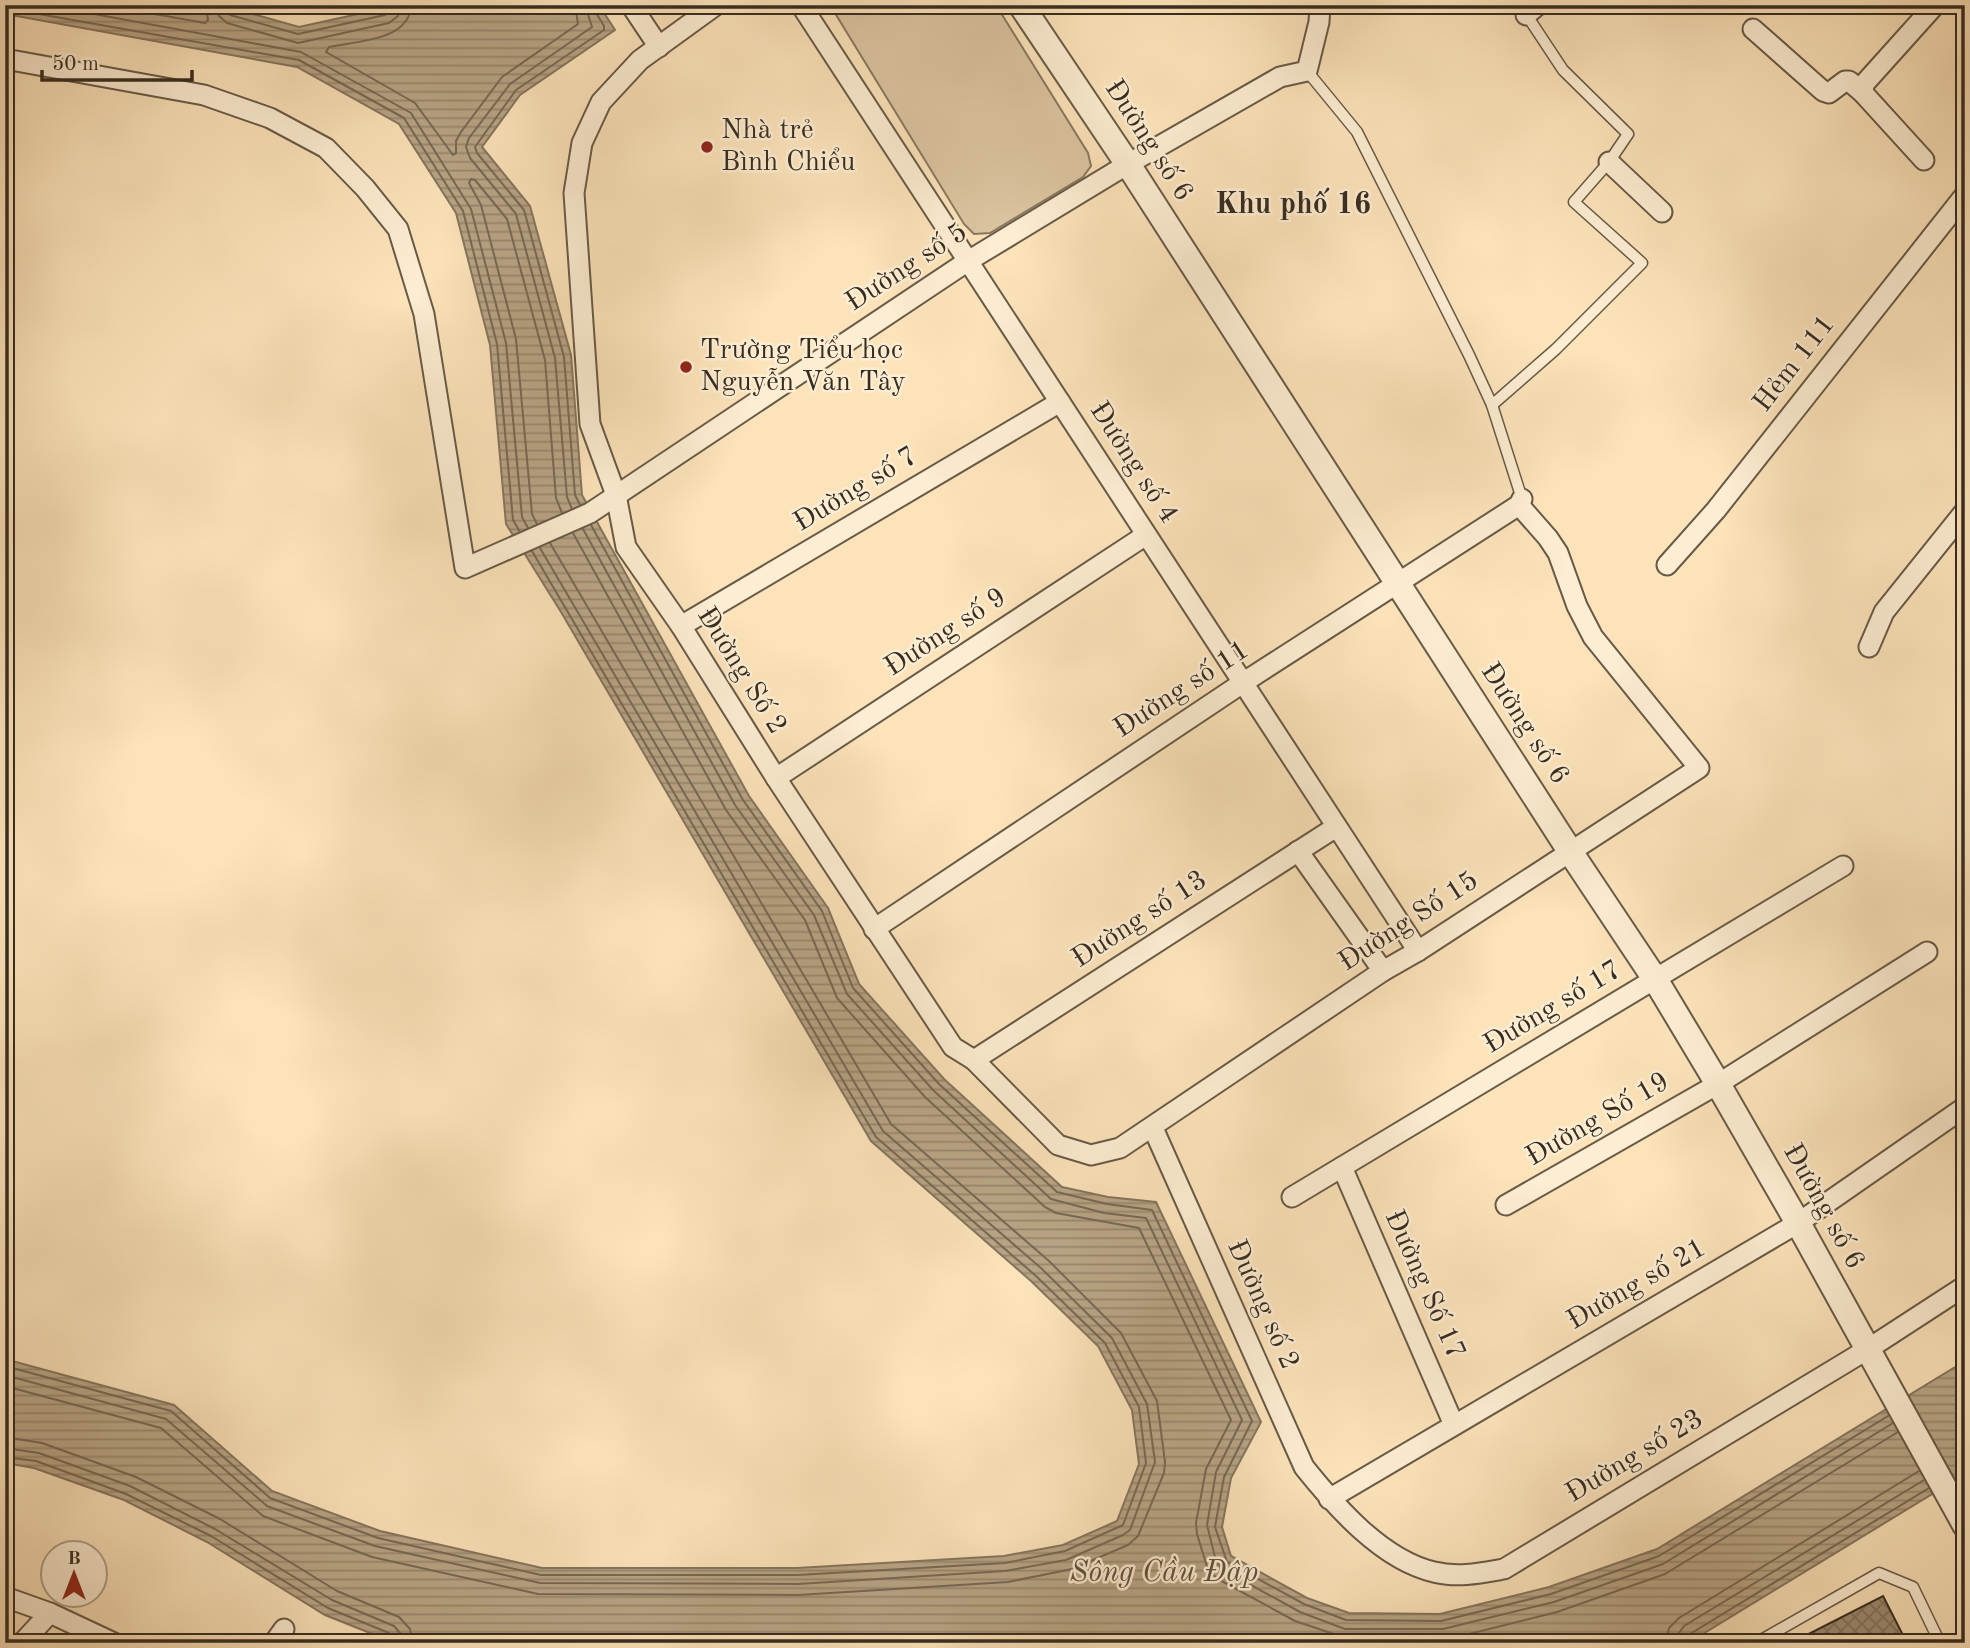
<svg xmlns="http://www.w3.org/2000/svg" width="1970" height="1648" viewBox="0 0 1970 1648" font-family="'Old Standard TT',serif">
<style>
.green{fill:#dbc4a0;stroke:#897860;stroke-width:2}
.water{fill:url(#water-rules);stroke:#85755e;stroke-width:2}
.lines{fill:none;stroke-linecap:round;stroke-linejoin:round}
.shore{stroke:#786854;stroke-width:2}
.building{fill:url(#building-cross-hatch);stroke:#372c21;stroke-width:2}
.service-casing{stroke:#685a47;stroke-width:13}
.minor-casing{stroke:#685a47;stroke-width:23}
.tertiary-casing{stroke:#685a47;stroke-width:28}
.service{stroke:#fdedd2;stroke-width:10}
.minor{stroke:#fdedd2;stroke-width:19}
.tertiary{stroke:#fdedd2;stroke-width:24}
.poi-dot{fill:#8f2418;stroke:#fdedd2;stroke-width:2.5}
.labels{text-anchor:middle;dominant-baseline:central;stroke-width:5;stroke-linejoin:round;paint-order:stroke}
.poi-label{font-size:28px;fill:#372c21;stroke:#fdedd2;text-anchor:start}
.street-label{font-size:28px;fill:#372c21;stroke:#fdedd2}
.neighbourhood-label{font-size:30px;font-weight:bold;fill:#372c21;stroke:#fdedd2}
.water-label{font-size:30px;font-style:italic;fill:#5e503f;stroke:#fdedd2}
</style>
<defs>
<pattern id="water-rules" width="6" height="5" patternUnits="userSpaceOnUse" patternTransform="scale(1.75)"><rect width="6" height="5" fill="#b9a586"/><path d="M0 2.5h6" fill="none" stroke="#97876d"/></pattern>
<pattern id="building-cross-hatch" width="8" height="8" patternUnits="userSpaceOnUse" patternTransform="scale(1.75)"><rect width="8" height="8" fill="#9d8b71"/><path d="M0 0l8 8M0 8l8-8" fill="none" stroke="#81725c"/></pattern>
</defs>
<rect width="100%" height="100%" fill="#fce3ba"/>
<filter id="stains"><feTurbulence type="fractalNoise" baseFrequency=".00286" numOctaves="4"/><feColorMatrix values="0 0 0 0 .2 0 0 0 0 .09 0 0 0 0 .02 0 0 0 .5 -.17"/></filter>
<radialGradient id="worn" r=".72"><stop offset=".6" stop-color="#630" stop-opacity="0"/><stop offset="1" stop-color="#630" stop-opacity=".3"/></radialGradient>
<!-- green -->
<polygon class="green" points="830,5 996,5 1088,153 1091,166 1083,177 990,233 974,234 964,224"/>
<!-- water -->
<polygon class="water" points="5,5 221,5 299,27 399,5 599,5 615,30 520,95 482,147 530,206 571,355 582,495 749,796 828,908 859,984 944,1079 1062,1187 1108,1197 1156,1202 1261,1422 1231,1478 1222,1527 1231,1556 1307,1598 1349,1613 1440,1614 1549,1587 1657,1549 1965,1361 1965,1474 1688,1643 395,1643 325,1615 207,1542 124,1500 34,1468 5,1463 5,1359 174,1405 272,1491 380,1531 542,1568 797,1568 1004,1556 1063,1545 1117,1521 1139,1464 1132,1410 1098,1346 1031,1281 871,1141 561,612 506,524 490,345 456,213 399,124 297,67 5,14"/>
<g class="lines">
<!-- shore -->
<g class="shore">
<polyline points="45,5 301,52 411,113 471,209 506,343 522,517 528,528"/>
<polyline points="104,5 205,23 208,20 206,5"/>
<polyline points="216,5 219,16 227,23 298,43 389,23 398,16 401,5"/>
<polyline points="225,5 226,11 230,15 298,34 385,15 391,11 392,5"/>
<path d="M 411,5 C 410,41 356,41 329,47 L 326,52 L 415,103 L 453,155 L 456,153 L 456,141 L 461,132 L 502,77 L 578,24 L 575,5"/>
<polyline points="5,8 299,60 404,118 463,211 497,344 513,520 520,532"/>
<polyline points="580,505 575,495 564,357 524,210 477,153 475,147 516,90 604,30 604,26 595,11 594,5"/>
<polyline points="572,509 567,497 555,358 516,214 470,158 466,147 469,138 510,84 592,27 585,5"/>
<polyline points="537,524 532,514 516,339 481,205 469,183 471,179 475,180 507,219 545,360 556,498 562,513"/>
<polyline points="591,525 743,800 822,911 853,988 939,1084 1057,1192 1107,1204 1152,1210 1252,1421 1224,1477 1215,1527 1227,1562 1304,1604 1346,1620 1441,1621 1551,1594 1659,1556 1888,1416"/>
<polyline points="583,529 735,805 814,915 847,994 933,1090 1051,1199 1104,1213 1146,1218 1242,1420 1216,1472 1207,1525 1216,1561 1222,1569 1300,1612 1345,1629 1443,1629 1554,1602 1663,1564 1893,1423"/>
<polyline points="573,533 726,810 805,920 837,998 925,1097 1045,1207 1056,1213 1139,1228 1231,1420 1206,1469 1196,1523 1197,1534 1208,1570 1218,1579 1295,1621 1349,1639 1445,1640 1557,1612 1665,1574 1898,1432"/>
<polyline points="5,1366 171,1411 270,1498 378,1538 541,1575 798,1575 1005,1563 1065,1551 1123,1525 1146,1463 1139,1407 1105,1343 1036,1276 876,1137 532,551"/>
<polyline points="5,1375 166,1419 267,1506 375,1546 540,1583 798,1584 1005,1571 1066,1560 1123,1535 1130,1530 1155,1462 1147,1404 1112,1338 1042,1269 883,1131 540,548"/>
<polyline points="5,1386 161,1428 263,1516 372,1557 538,1594 798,1595 1008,1582 1072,1569 1128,1545 1138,1536 1164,1473 1165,1462 1157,1401 1121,1333 1049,1261 891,1124 550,543"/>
<polyline points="5,1437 42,1443 136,1477 220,1519 337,1591 399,1617 410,1629 412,1643"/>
<polyline points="5,1448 39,1453 130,1486 215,1529 332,1600 394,1626 400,1633 402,1643"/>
<polyline points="5,1457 36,1461 126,1494 211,1536 328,1608 389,1633 393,1643"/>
<polyline points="1666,1643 1669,1628 1679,1618 1919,1471"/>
<polyline points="1677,1643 1679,1633 1684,1626 1924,1480"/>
<polyline points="1686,1643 1690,1634 1929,1488"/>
</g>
</g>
<!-- building -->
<polygon class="building" points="1883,1596 1907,1643 1791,1643"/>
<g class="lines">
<!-- service casing -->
<g class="service-casing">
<g id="service">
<polyline points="1307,71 1357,132 1469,355 1492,405 1522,499"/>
<polyline points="1492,405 1556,349 1642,263 1574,202 1609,162 1628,134 1563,70 1520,5"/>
<polyline points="1756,1643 1879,1573 1913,1587 1940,1643"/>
</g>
</g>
<!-- minor casing -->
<g class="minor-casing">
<g id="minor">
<polyline points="631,5 659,47"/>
<polyline points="716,5 640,60 601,102 582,143 574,193 590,424 616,495 626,547 681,626 776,778 953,1047 974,1060 1058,1145 1091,1155 1120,1148 1383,971 1418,951 1699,768 1593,637 1577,606 1558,553 1548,538 1519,505"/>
<path d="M 801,5 C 1007,320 1210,637 1418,951"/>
<polyline points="1526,15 1538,5"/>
<polyline points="1753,29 1823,91 1829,93 1845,81 1849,81 1863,93"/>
<polyline points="5,59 204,95 270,118 326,148 365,188 398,229 424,314 465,568 590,513 968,261 1128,164 1280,77 1307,71 1319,22 1320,5"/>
<polyline points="1924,160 1863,93 1864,84 1935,5"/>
<polyline points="1609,162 1662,212"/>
<polyline points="1667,565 1716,510 1965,195"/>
<polyline points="681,626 1060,402"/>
<polyline points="1869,647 1884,612 1965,511"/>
<polyline points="776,778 1146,535"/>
<polyline points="1298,851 1383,971"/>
<polyline points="874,929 1241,684 1519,505 1522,499"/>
<polyline points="974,1060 1336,827"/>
<path d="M 1153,1128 L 1304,1467 C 1336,1507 1382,1560 1434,1572 C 1457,1578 1481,1573 1504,1569 L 1868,1349 L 1965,1286"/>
<polyline points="1342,1167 1454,1425"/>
<polyline points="1292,1197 1843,866"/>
<polyline points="1506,1205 1718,1084 1927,952"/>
<polyline points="1329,1499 1798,1223 1965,1107"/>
<polyline points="5,1597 50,1613 114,1643"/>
<polyline points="22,1643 50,1613"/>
<polyline points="274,1643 284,1629"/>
</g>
</g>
<!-- tertiary casing -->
<g class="tertiary-casing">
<polyline id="tertiary" points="1021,5 1131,169 1577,862 1655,979 1718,1084 1798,1223 1965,1525"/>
</g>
<!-- service -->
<use href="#service" class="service"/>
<!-- minor -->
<use href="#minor" class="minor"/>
<!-- tertiary -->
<use href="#tertiary" class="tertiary"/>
</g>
<!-- markers -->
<g class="poi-dot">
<circle cx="707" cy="147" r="7"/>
<circle cx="686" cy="367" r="7"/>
</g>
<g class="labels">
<!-- poi labels -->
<g class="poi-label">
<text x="721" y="131">Nhà trẻ<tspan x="721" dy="32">Bình Chiểu</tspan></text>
<text x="700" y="351">Trường Tiểu học<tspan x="700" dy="32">Nguyễn Văn Tây</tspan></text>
</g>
<!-- street labels -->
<g class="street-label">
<text transform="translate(1148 141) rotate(57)">Đường số 6</text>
<text transform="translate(907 268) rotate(-33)">Đường số 5</text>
<text transform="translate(1795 364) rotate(-52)">Hẻm 111</text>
<text transform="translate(1133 463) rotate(57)">Đường số 4</text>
<text transform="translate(856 490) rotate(-31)">Đường số 7</text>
<text transform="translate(946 633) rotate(-33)">Đường số 9</text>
<text transform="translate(741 671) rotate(58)">Đường Số 2</text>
<text transform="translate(1182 690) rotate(-33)">Đường số 11</text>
<text transform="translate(1524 724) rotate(57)">Đường số 6</text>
<text transform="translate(1140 920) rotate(-33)">Đường số 13</text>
<text transform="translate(1409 922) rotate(-33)">Đường Số 15</text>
<text transform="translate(1553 1008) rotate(-31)">Đường số 17</text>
<text transform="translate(1598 1120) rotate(-30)">Đường Số 19</text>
<text transform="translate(1823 1207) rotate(61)">Đường số 6</text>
<text transform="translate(1424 1285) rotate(66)">Đường Số 17</text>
<text transform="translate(1637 1285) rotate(-30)">Đường số 21</text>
<text transform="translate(1262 1305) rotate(66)">Đường số 2</text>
<text transform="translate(1635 1457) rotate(-31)">Đường số 23</text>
</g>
<!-- neighbourhood labels -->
<g class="neighbourhood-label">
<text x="1293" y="205">Khu phố 16</text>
</g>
<!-- water labels -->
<g class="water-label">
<text x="1164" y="1573">Sông Cầu Đập</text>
</g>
</g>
<!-- margin -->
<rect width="1970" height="1648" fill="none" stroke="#fce3ba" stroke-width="28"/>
<rect x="7" y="7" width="1956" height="1634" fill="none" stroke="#372c21" stroke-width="3.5"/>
<rect x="14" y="14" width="1942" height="1620" fill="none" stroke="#372c21" stroke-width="2"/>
<!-- north arrow -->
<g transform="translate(74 1574)"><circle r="33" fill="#fdedd2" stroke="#aea08b" stroke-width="2"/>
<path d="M0-5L12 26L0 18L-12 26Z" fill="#8f2418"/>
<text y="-10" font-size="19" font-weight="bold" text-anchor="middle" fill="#372c21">B</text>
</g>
<!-- scale -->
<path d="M42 70v10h150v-10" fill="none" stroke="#372c21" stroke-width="3.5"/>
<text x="52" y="70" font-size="21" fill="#372c21" stroke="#fdedd2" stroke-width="5" paint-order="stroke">50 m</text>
<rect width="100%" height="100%" filter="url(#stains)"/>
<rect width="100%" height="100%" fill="url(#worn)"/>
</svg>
